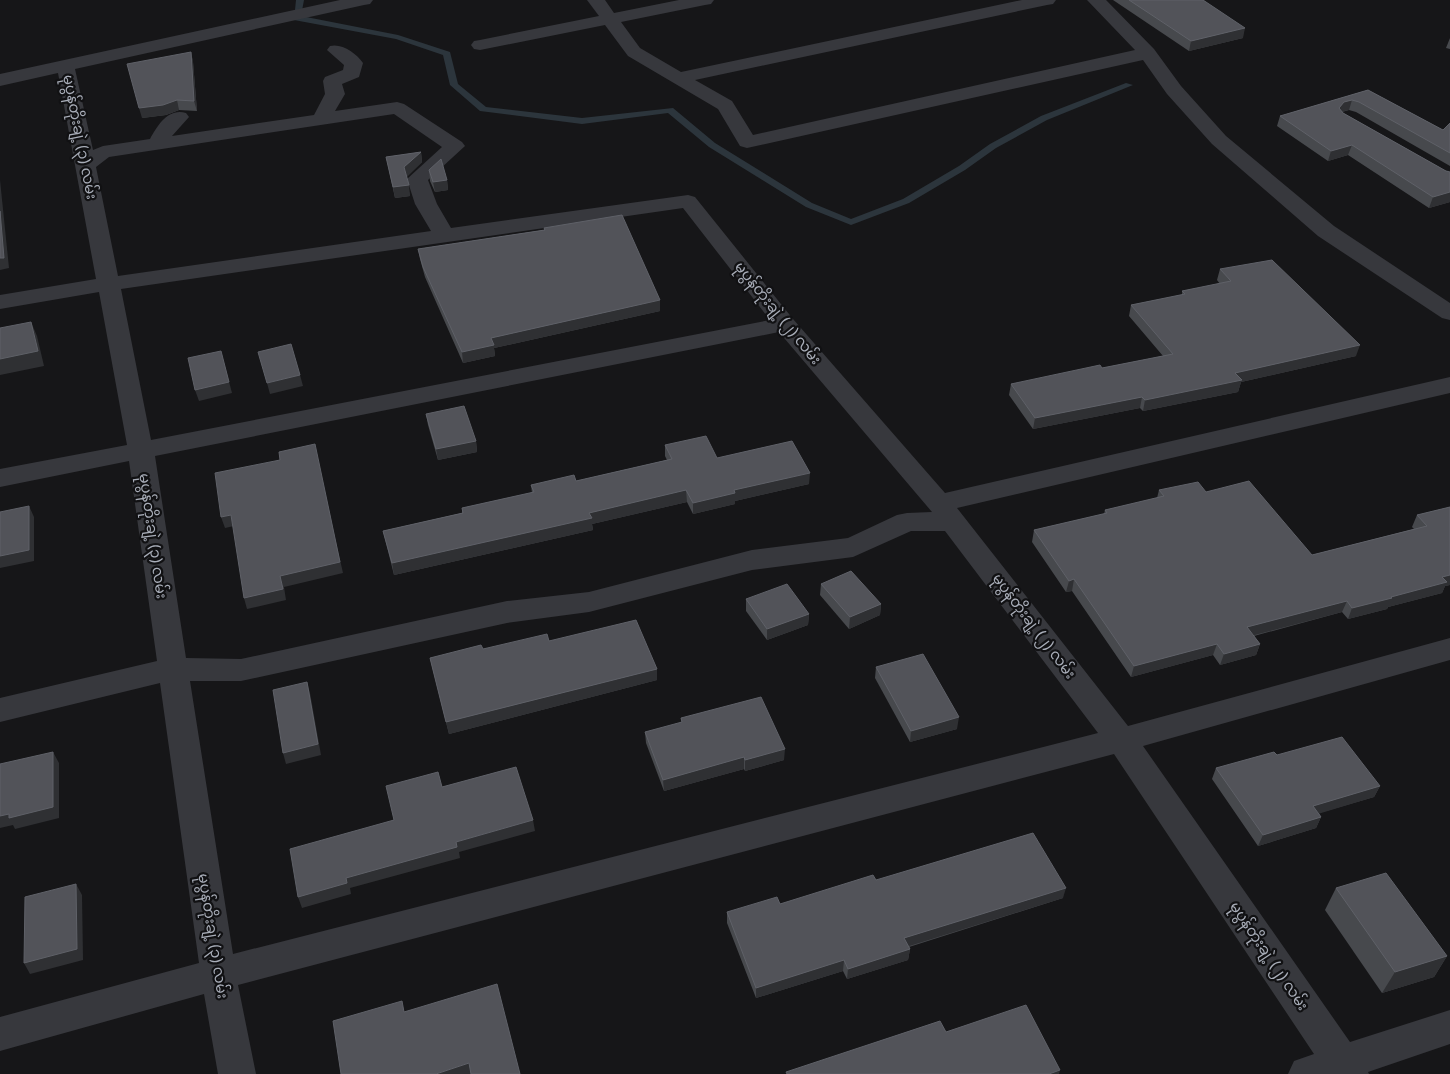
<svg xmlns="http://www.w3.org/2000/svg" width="1450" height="1074" viewBox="0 0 1450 1074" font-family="'Varela Round','Noto Sans Myanmar',sans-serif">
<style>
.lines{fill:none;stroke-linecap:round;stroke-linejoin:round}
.stream{fill:#2c353c;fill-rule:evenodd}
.minor{fill:#37383d;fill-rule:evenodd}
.wall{fill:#47494d}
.shaded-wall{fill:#2f3033}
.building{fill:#525359;stroke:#5f6168}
.labels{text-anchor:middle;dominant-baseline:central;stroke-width:4.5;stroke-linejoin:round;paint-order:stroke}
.street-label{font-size:15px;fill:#a8adb8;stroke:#111113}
</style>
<rect width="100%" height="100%" fill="#161618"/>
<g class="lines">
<!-- stream -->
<polygon class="stream" points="296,0 304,0 301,16 398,35 450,52 458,84 486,107 582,118 673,108 715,143 812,203 851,219 903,199 959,166 990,144 1041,116 1126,83 1133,85 1047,120 996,148 965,170 909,203 851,225 806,207 709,147 668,113 582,124 480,111 450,85 443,55 396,39 294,20"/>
<!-- minor -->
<g class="minor">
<path d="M 340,0 L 373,0 L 370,4 L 364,5 L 75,69 L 93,150 L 103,146 L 150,139 C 158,125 168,108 186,113 L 189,117 L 172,136 L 314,115 L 325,94 L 323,81 L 325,77 L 343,70 L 344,65 L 327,50 L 330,46 C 342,43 356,53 363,63 L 359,77 L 342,84 L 345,94 L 335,111 L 397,102 L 404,104 L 462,142 L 465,146 L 428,180 L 437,204 L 451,228 L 688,195 L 695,197 L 793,319 L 945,493 L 1450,377 L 1450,393 L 957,508 L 1128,726 L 1450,638 L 1450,660 L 1143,746 L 1350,1042 L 1450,1010 L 1450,1044 L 1368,1072 L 1369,1074 L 1288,1074 L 1294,1061 L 1314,1054 L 1114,754 L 238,985 L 256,1074 L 218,1074 L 204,994 L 0,1051 L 0,1017 L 199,963 L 160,683 L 0,722 L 0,698 L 157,661 L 129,461 L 0,487 L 0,469 L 127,445 L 99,292 L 0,309 L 0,295 L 96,279 L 58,73 L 0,86 L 0,74 ZM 394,114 L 442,147 L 407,179 L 415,204 L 431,231 L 118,276 L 96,167 L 109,157 ZM 683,208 L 770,320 L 151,440 L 121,289 ZM 779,332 L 932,512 L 907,513 L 897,515 L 848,538 L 752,550 L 589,592 L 507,601 L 241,659 L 186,658 L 155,456 ZM 911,531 L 945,531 L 1098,733 L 233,954 L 190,681 L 241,681 L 507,623 L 589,612 L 752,570 L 853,557 Z"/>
<polygon points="587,0 605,0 614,13 679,0 714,0 711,4 705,5 621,22 640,48 681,72 1022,0 1056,0 1053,4 1047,5 695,80 732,101 753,135 1135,50 1087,0 1106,0 1154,49 1181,86 1226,136 1334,226 1450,303 1450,320 1442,318 1318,236 1212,144 1167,94 1143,60 747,148 740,146 718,109 628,56 605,25 480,50 474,49 471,45 474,41 480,40 599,16"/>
</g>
</g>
<!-- wall -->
<g class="wall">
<polygon points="1113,0 1203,0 1243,38 1189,51"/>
<polygon points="1450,38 1450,49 1446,48"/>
<polygon points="191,52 193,62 197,111 179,110 166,115 142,118"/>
<polygon points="1368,90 1443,130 1450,123 1450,166 1356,112 1349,110 1342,112 1343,113 1446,171 1450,172 1450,202 1429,208 1348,155 1328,161 1277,126 1280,116"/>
<polygon points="421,152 422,162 406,177 410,196 395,198 386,157"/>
<polygon points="429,170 447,180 448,190 435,192 430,181"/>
<polygon points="544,228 660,311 494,348 495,356 463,363 425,277 420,259 418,249 544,230"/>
<polygon points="1220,269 1356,356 1241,382 1238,392 1143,411 1140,408 1033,429 1009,395 1011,384 1102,368 1163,356 1129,316 1131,305 1182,295 1182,291 1220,284 1217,280"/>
<polygon points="426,414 476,441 477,452 438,460 428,425"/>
<polygon points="665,445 717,458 809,484 735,501 735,504 693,514 687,502 592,524 593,530 394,575 383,531 462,513 462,508 532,493 531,485 576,481 667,460 665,456"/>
<polygon points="1159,490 1206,492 1312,555 1414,529 1412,527 1417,515 1450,507 1450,585 1445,586 1442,593 1388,607 1387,609 1348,619 1342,612 1254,636 1260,644 1256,655 1220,665 1213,655 1131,677 1072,591 1066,592 1032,542 1034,530 1104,514 1105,510 1157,498"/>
<polygon points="821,584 881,604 880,615 849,629 820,595"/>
<polygon points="746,599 809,614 808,625 767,640 746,611"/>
<polygon points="549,641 657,669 657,680 449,734 430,658 483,649"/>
<polygon points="876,667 957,729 910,742 875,678"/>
<polygon points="681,718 784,760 745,771 744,769 664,791 646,743 645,732 682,723"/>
<polygon points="1277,755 1380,786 1374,797 1319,813 1321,817 1316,828 1258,846 1212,779 1216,768"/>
<polygon points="876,880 1063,898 909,947 910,949 908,960 847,979 843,971 756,998 727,923 727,912 780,904"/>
<polygon points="1336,888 1447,956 1434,977 1382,993 1325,910"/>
</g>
<!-- shaded-wall -->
<g class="shaded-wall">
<polygon points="1245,28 1243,38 1189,51 1191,41"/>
<polygon points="191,52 193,62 197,111 194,101"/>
<polygon points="177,100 179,110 166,115 142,118 139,108"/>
<polygon points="1352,100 1349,110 1340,112 1339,108 1344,102"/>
<polygon points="1352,145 1348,155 1328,161 1331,151"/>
<polygon points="421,152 422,162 406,178 404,167"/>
<polygon points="0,180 9,268 0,270"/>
<polygon points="447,180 448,190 435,192 433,182"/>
<polygon points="409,185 410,196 395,198 393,187"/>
<polygon points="1450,192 1450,202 1429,208 1433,197"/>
<polygon points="660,300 660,311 494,348 495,356 463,363 462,352 491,338"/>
<polygon points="31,322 37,336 44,366 0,375 0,359"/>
<polygon points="1360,345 1356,356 1241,382 1238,392 1143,411 1145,400 1235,373"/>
<polygon points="221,351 232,393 199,401 195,390"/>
<polygon points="300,375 303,386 270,394 267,383"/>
<polygon points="1142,397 1140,408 1033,429 1035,418"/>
<polygon points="476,441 477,452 438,460 436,449"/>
<polygon points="317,456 343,573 284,587 286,600 247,609 244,598 280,576"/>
<polygon points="810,473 809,484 735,501 735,504 693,514 693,503 734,490"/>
<polygon points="686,490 687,502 592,524 593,530 394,575 392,563 589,513"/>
<polygon points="29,506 34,517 34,561 0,568 0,556"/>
<polygon points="231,515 234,526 225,528 221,517"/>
<polygon points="1450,575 1450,585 1445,586 1442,593 1388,607 1387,609 1348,619 1352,608 1391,597 1442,577"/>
<polygon points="1074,579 1072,591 1066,592 1069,581"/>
<polygon points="1347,601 1342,612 1243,638 1247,627"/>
<polygon points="881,604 880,615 849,629 850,617"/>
<polygon points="809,614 808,625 767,640 767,629"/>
<polygon points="1217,644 1213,655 1131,677 1134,666"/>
<polygon points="1260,644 1256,655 1220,665 1224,654"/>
<polygon points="657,669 657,680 449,734 446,722"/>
<polygon points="307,682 310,693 321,755 286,764 283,753"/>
<polygon points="959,717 957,729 910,742 911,731"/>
<polygon points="785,749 784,760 745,771 745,760"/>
<polygon points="53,752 59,763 59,818 15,829 13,825 0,828 0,816"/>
<polygon points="744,757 744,769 664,791 663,780"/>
<polygon points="1380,786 1374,797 1308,817 1313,806"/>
<polygon points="1321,817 1316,828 1258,846 1263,835"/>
<polygon points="533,820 535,831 459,852 460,858 350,888 351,894 302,908 298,897 346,878 456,842"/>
<polygon points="76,884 82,895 83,960 30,974 24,963"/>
<polygon points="1066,888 1063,898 903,948 904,938"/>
<polygon points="910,949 908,960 847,979 848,969"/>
<polygon points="1447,956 1434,977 1382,993 1395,972"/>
<polygon points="844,960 843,971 756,998 756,988"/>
<polygon points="469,1063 472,1074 436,1074"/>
<polygon points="1060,1070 1059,1074 1049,1074"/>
</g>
<!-- building -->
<g class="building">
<polygon points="1129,0 1203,0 1245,28 1191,41"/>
<polygon points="191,52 194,101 177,100 163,105 139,108 127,64"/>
<polygon points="1368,90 1443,130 1450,123 1450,153 1359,102 1352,100 1344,102 1339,108 1343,113 1446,171 1450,172 1450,192 1433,197 1352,145 1331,151 1280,116"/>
<polygon points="421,152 404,167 409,185 393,187 386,157"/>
<polygon points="441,159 447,180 433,182 429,170"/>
<polygon points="0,211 4,258 0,258"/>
<polygon points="622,215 660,300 491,338 494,345 462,352 423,267 418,249 545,230 544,228"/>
<polygon points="1272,260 1360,345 1235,373 1242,380 1145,400 1142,397 1035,418 1011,384 1100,365 1102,368 1173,354 1131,305 1185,294 1182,291 1231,281 1220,269"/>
<polygon points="31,322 38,351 0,359 0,328"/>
<polygon points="291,344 300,375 267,383 258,352"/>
<polygon points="221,351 229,382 195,390 188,358"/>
<polygon points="464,406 476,441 436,449 426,414"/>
<polygon points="706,436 717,458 792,441 810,473 734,490 735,493 693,503 686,490 589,513 592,518 392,563 383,531 463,513 462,508 534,492 531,485 574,475 576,481 672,459 665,445"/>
<polygon points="315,444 340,562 280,576 283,589 244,598 231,515 221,517 215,473 280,460 279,452"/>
<polygon points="1249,481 1312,555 1427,526 1417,515 1450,507 1450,575 1442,577 1447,582 1391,597 1392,598 1352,608 1347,601 1247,627 1260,644 1224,654 1217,644 1134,666 1074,579 1069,581 1034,530 1107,513 1105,510 1164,496 1159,490 1198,482 1206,492"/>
<polygon points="29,506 29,550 0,556 0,512"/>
<polygon points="851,571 881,604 850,617 821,584"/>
<polygon points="787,584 809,614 767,629 746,599"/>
<polygon points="636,620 657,669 446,722 430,658 481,645 483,649 547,634 549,641"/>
<polygon points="923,654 959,717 911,731 876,667"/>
<polygon points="307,682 318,744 283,753 273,690"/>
<polygon points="761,697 785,749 745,760 744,757 663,780 645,732 682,722 681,718"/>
<polygon points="1342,737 1380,786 1313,806 1321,817 1263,835 1216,768 1274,752 1277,755"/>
<polygon points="53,752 53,807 9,818 9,814 0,816 0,764"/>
<polygon points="516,767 533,820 456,842 457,847 346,878 347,883 298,897 290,849 394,820 386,786 438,772 442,787"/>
<polygon points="1033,833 1066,888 904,938 910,949 848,969 844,960 756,988 727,912 777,897 780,904 873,875 876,880"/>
<polygon points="1386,873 1447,956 1395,972 1336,888"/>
<polygon points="76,884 77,949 24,963 25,897"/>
<polygon points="497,984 520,1074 471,1074 469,1063 436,1074 341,1074 333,1021 402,1001 404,1012"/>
<polygon points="1026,1005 1060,1070 1049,1074 787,1074 786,1072 940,1021 946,1032"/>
</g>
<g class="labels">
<!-- street labels -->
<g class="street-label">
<text transform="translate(80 137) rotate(79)">မုပွန်တိုးချဲ့ (၃) လမ်း</text>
<text transform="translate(778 313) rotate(51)">မုပွန်တိုးချဲ့ (၂) လမ်း</text>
<text transform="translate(153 536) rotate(82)">မုပွန်တိုးချဲ့ (၃) လမ်း</text>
<text transform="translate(1034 626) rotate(53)">မုပွန်တိုးချဲ့ (၂) လမ်း</text>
<text transform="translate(213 936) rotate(81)">မုပွန်တိုးချဲ့ (၃) လမ်း</text>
<text transform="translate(1269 956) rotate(56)">မုပွန်တိုးချဲ့ (၂) လမ်း</text>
</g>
</g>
</svg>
